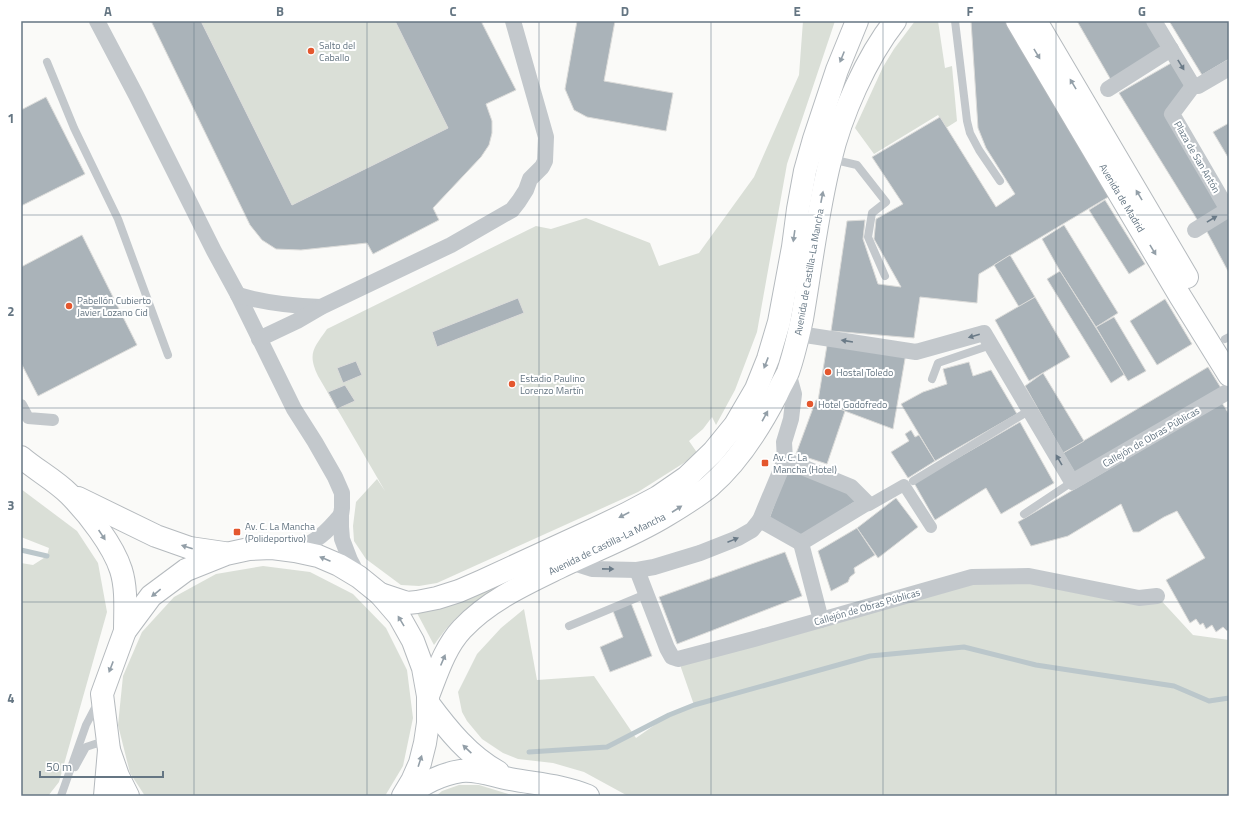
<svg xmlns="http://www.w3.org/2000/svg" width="1250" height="817" viewBox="0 0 1250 817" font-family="'Titillium Web',sans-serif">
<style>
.green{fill:#dadfd7}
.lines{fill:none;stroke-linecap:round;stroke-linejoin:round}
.stream{stroke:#bbc7cb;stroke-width:5}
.building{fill:#aab3b9;stroke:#dcdcda}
.secondary-casing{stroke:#b3babf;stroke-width:24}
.primary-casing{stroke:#b5babe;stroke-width:24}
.motorway-casing{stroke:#b4b9bd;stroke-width:24}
.service{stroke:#c3c8cc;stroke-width:8}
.pedestrian{stroke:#c3c8cc;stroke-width:12}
.minor{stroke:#c3c8cc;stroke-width:16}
.secondary{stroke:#fff;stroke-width:22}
.primary{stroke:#fff;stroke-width:22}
.motorway{stroke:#fff;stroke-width:22}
.oneway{fill:#939fa8}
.oneway2{fill:#6a7a87}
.grid{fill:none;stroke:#657683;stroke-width:1;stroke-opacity:0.55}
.poi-dot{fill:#e4572e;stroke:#fff;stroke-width:1.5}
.labels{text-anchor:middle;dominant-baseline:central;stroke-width:4;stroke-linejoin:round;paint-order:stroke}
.poi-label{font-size:10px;fill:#657683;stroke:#fff;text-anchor:start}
.street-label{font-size:10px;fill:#657683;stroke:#fff}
.neatline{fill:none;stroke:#657683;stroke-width:1.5}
.grid-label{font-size:13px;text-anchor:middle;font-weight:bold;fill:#657683}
</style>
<rect width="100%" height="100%" fill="#fafaf8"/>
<!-- green -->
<g class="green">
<polygon points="201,21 395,21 448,128 292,205"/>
<path d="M 803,21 L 835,21 L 787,164 L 757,332 L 735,390 L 716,425 L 712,417 L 703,429 L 689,441 L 698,454 L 638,492 L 437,583 L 419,586 L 401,585 L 366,559 L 354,541 L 353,526 L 356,502 L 377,479 L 385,491 L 318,376 C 307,353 314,348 327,329 L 536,226 L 551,229 L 586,218 L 650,243 L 659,266 L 699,253 L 754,177 L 799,75 Z"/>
<polygon points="915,21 938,21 945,68 952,66 957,121 946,128 938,115 874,154 855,128 883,67 894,49"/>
<polygon points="21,489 77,531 98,563 107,612 59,782 48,796 21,796 21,563 33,565 47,556 49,548 21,537"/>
<polygon points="263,566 310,572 353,594 386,628 407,670 413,718 403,766 385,796 145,796 130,773 118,725 123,676 142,632 174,597 216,574"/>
<polygon points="972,577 1157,596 1193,635 1229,640 1229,796 628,796 584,772 553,763 518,759 503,753 482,739 467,721 462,712 458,692 477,654 501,628 524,609 537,680 594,676 636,738 669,715 694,705 678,659"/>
<path d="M 499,582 L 501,586 C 471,604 454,616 434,645 L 417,613 L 444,606 Z"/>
<polygon points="459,785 479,785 512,795 508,796 436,796 442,791"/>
</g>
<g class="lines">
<!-- stream -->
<g class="stream">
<polyline points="21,550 47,556"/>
<polyline points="529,752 607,747 669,715 694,705 870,656 964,647 1036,665 1174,686 1209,701 1229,698"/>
</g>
</g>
<!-- building -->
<g class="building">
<polygon points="151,21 201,21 292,205 448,128 395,21 481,21 516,90 486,104 492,121 492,133 489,145 481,157 433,208 439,220 373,254 367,243 301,250 276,249 262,240 250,225"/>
<polygon points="577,21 615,21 604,81 673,93 666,131 587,117 574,110 565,89"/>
<polygon points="971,21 1005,21 1110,196 979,274 977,303 920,297 914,338 831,331 847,221 865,220 863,239 878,284 901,287 874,239 876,219 903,204 872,157 940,117 996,207 1015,194 986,148 978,128"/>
<polygon points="1077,21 1148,21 1166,51 1111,80"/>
<polygon points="1169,21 1229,21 1229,59 1202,75"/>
<polygon points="1173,62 1187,86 1167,113 1221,208 1198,221 1119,93"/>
<polygon points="46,97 85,174 21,206 21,110"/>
<polygon points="1229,123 1229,159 1213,132"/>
<polygon points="1105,200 1145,264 1129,274 1089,210"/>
<polygon points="1229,217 1229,273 1206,230"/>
<polygon points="1064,225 1118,313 1096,327 1060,271 1042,239"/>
<polygon points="82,235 137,345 38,396 21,363 21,267"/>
<polygon points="1010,255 1035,297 1019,307 994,265"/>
<polygon points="1060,271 1125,374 1111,383 1047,279"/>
<polygon points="1035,297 1070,357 1029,381 995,320"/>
<polygon points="518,298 524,313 437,347 432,332"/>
<polygon points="1165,299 1192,344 1157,365 1130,321"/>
<polygon points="1114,317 1146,371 1128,381 1096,327"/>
<polygon points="827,345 906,353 893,429 818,401"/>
<polygon points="356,361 362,375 343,383 337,368"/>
<polygon points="969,362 973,376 991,370 1017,414 935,461 901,404 923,392 947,384 943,369"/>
<polygon points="1208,367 1221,388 1075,473 1063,453"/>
<polygon points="1043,373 1084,441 1063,453 1025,386"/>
<polygon points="345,385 355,401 337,409 328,392"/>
<polygon points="816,400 845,411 827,464 796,454"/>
<polygon points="1222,403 1229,414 1229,630 1227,631 1223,627 1216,632 1212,625 1206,629 1203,623 1200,625 1196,619 1190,623 1166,580 1205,558 1177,511 1164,517 1139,532 1133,532 1121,504 1068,536 1031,546 1018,522"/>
<polygon points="1020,422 1054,483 1001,514 986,488 935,520 914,483"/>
<polygon points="911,430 915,437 919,435 935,461 908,478 891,452 909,441 905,434"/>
<polygon points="787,469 848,490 856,501 800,537 769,519"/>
<polygon points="896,498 918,527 878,558 857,528"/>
<polygon points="857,528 875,555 854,568 855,573 850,577 848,582 831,591 818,551"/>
<polygon points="785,552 802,596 677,644 659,597"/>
<polygon points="631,603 652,656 610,672 600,647 623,637 613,611"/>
</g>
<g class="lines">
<!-- secondary casing -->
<g class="secondary-casing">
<g id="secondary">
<path d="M 428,703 C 448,730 469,756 498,772"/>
<path d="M 406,796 C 423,784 440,774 461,771 C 477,769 494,776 510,779 C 536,784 562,785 588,796"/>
</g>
</g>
<!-- primary casing -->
<g class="primary-casing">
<g id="primary">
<polyline points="1017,21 1180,296 1229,375"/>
<polyline points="1036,21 1187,277"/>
<path d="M 21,457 C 36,470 55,480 69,494 C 88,513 113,545 121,570 C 127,589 125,611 125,631"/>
<polyline points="78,498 156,536 190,548 224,553"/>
<polyline points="380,594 407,603 417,602 437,598 459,591 482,581 595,529 626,514 658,497 687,477 713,452 735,425 756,389 768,359 779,322 793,247 798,209 805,171 814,139 837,70 857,21"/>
<path d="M 428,696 C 437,673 445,647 462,629 C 488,601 525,584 558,568 C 595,550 633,536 667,515 C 682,506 697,497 710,486 C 739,461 760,427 777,394 C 780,386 785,379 788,372 C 794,355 798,337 802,319 C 811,267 817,213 830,161 C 841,115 866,58 895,21"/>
<polyline points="128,796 118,776 109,750 102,694 125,631 151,596 186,570 226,554 249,549 272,548 295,551 318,556 339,565 359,577 380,594 399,616 413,641 423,668 428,696 428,723 425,743 420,763 412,781 403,796"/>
</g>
</g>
<!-- motorway casing -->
<g class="motorway-casing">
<polyline id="motorway" points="105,796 109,750"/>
</g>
<!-- service -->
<g class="service">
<polyline points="955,21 967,121 970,133 979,150 1000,181"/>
<polyline points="47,62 74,128 118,219 168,355"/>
<polyline points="831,159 857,165 886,202 872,213 868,237 885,276"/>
<polyline points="1225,339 1229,337"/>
<polyline points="932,379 938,363 991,345"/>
<polyline points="913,481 1030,410"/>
<polyline points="1024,514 1072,482"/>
<polyline points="569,626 646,594"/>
<polyline points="75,767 86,747 95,744 107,742"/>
<polyline points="61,796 86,725 98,702"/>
</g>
<!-- pedestrian -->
<g class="pedestrian">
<polyline points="21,405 28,418 53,420"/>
<polyline points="867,503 869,505 904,485 931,527"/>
</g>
<!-- minor -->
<g class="minor">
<polyline points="97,21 136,95 214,251 238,295 294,409 315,442 335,477 342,493 342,508 341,515 341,527 342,539 350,560 359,577"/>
<polyline points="1154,21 1193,86"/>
<polyline points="1193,86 1172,114 1228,210"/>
<polyline points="1193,86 1198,86 1229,68"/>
<polyline points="1108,89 1171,49"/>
<polyline points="1195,230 1229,209"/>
<path d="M 238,295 C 265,303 292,306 321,307"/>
<polyline points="799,334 916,352 984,333 1072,482 1229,391"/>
<polyline points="259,339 297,321 321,307 451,245 512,210 519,201 526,190 530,179 542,167 545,161 546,137 513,21"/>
<polyline points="760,520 801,543 867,503 851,487 785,460"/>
<polyline points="801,543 821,620"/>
<path d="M 295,551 C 318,540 325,534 341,515"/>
<polyline points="570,562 592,569 637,570 654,567 700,553 738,538 752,530 760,520 785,460 784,442 791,419 794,394 788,372"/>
<polyline points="637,570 667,648 672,657 678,659 754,639 972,577 1029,576 1139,598 1157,596"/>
</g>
<!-- secondary -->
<use href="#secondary" class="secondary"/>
<!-- primary -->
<use href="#primary" class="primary"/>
<!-- motorway -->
<use href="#motorway" class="motorway"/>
</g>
<!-- one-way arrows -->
<defs><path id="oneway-solid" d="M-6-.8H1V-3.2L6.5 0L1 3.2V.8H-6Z"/></defs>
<g class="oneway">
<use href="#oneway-solid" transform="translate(1037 54) rotate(59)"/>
<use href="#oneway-solid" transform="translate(842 57) rotate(112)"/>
<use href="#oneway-solid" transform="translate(1073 84) rotate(-121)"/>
<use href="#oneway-solid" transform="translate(1139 195) rotate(-121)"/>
<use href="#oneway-solid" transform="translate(822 197) rotate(-79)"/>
<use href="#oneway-solid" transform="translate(794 236) rotate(98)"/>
<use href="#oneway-solid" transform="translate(1153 250) rotate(59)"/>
<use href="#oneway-solid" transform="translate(766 363) rotate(111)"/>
<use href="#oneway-solid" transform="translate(765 416) rotate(-61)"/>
<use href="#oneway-solid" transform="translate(677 509) rotate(-33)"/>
<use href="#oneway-solid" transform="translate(624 515) rotate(153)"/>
<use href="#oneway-solid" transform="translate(102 535) rotate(56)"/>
<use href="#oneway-solid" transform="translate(187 547) rotate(-163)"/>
<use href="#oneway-solid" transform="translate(325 559) rotate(-157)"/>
<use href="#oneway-solid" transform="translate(156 593) rotate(141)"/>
<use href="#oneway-solid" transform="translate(401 621) rotate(-121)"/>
<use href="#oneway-solid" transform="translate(443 660) rotate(-67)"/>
<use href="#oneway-solid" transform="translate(111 667) rotate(111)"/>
<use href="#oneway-solid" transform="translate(467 749) rotate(-137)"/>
<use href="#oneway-solid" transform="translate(420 761) rotate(-72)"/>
</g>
<g class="oneway2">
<use href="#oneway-solid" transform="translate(1181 65) rotate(58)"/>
<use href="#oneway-solid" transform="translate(1212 219) rotate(-31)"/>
<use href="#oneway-solid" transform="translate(974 336) rotate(164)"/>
<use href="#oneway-solid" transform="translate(847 341) rotate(-171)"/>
<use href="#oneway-solid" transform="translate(1059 460) rotate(-120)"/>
<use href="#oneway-solid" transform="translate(733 540) rotate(-22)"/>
<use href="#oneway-solid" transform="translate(608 569) rotate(1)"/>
</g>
<!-- grid -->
<path class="grid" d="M 194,21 L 194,796M 367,21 L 367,796M 539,21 L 539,796M 711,21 L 711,796M 883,21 L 883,796M 1056,21 L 1056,796M 21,215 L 1229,215M 21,408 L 1229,408M 21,602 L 1229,602"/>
<!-- markers -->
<g class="poi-dot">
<circle cx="311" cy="51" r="4"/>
<circle cx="69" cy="306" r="4"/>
<circle cx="828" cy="372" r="4"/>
<circle cx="512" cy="384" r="4"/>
<circle cx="810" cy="404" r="4"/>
<rect x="761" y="459" width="8" height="8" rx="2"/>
<rect x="233" y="528" width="8" height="8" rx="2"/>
</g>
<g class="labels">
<!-- poi labels -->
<g class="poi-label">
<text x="319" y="45">Salto del<tspan x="319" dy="12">Caballo</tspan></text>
<text x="77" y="300">Pabellón Cubierto<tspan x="77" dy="12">Javier Lozano Cid</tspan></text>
<text x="836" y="372">Hostal Toledo</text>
<text x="520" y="378">Estadio Paulino<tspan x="520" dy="12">Lorenzo Martín</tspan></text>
<text x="818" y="404">Hotel Godofredo</text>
<text x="773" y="457">Av. C. La<tspan x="773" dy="12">Mancha (Hotel)</tspan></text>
<text x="245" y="526">Av. C. La Mancha<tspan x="245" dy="12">(Polideportivo)</tspan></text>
</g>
<!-- street labels -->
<g class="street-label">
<text transform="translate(1197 157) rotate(60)">Plaza de San Antón</text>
<text transform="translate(1122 198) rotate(59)">Avenida de Madrid</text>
<text transform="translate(809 272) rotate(-80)">Avenida de Castilla-La Mancha</text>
<text transform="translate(1151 437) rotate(-30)">Callejón de Obras Públicas</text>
<text transform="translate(607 544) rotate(-26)">Avenida de Castilla-La Mancha</text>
<text transform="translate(867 607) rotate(-16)">Callejón de Obras Públicas</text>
</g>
</g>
<!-- border -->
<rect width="1250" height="817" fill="none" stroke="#ffffff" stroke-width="44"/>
<!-- scale -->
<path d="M40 771v6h123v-6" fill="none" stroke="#657683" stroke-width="2"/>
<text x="46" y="771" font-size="12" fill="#657683" stroke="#ffffff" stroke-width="3" paint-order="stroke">50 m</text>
<rect x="22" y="22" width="1206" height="773" class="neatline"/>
<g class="grid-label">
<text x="108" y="16">A</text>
<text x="280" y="16">B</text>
<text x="453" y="16">C</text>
<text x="625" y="16">D</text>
<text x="797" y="16">E</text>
<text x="970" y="16">F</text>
<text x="1142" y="16">G</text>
<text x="11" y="123">1</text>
<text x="11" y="316">2</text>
<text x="11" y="510">3</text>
<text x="11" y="703">4</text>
</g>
</svg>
